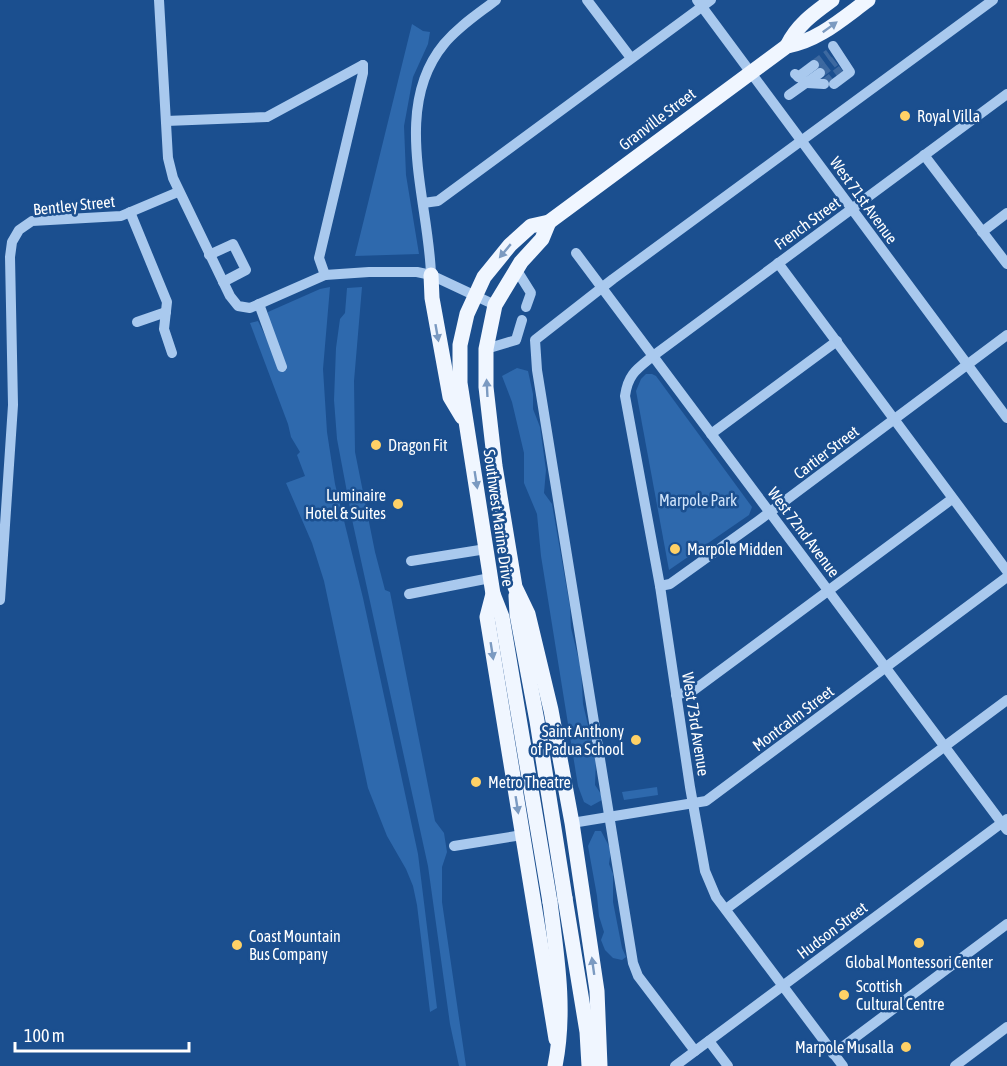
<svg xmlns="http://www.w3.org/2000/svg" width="1007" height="1066" viewBox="0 0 1007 1066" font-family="'Asap Condensed',sans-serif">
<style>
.green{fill:#2e69ad}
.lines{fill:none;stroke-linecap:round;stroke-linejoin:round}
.minor-tunnel{stroke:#3d69a0;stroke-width:10;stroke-dasharray:10 5;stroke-linecap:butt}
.minor{stroke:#a9c9ee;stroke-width:10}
.major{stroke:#f0f6ff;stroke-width:15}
.major-bridge{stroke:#f0f6ff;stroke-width:15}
.oneway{fill:#7b9ac1}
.poi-dot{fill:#ffd166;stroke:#1b4f8f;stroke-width:2}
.labels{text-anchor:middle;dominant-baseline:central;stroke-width:5;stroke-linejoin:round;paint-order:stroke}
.poi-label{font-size:16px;fill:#fff;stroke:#1b4f8f;text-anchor:start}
.street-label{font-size:16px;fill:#fff;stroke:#1b4f8f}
.park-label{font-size:16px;fill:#cfe3fa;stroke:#1b4f8f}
</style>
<rect width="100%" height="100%" fill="#1b4f8f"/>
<!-- green -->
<g class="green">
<polygon points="412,24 423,31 430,32 428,44 413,77 404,126 406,175 419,254 355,256"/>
<polygon points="330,287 323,369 327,432 335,484 363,598 418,854 437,1008 430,1012 417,905 413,886 406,869 387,836 368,788 324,581 312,543 286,483 305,476 297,455 300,452 291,437 288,424 250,323 258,321 282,370 287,370 269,321 268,312 320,289"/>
<polygon points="362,287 354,381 355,452 375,552 385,590 390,592 435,821 444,833 447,852 442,867 442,902 466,1066 459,1066 450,1024 428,866 353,524 337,439 334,400 336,348 340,319 345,313 347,288"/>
<polygon points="517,368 528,371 533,394 533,409 540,427 546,470 544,493 552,504 570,607 571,628 581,669 583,704 596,759 595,785 601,794 602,800 591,806 584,802 578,786 541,556 537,514 524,483 524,453 512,402 502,376"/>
<polygon points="646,374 652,374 656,376 752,507 749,515 669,570 636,391 641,379"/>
<polygon points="657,787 658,795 624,800 622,792"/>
<polygon points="595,831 601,831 611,850 609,864 613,874 613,902 622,948 626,957 622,960 613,958 605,950 601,940 604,932 599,916 597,896 588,846"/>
</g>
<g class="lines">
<!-- minor-tunnel -->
<g class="minor-tunnel">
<polyline points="814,65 829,54"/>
<polyline points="820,73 835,61"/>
<polyline points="824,84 842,70"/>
</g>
<!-- minor -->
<g class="minor">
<polyline points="159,0 168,158 173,178 230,296 238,306 250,308 325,275 369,272 417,272 431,275 495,305"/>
<polyline points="587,0 631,58"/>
<polyline points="697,0 1007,418"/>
<polyline points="833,46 850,72 834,84"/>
<polyline points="795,74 807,83 824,84"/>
<polyline points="798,77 814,65"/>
<polyline points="789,95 820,73"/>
<polyline points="166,121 267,117 363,65"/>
<polyline points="924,155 1007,264"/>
<polyline points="423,203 438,201 711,0"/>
<polyline points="130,212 167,302 164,329 172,353"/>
<polyline points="982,232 1007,213"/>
<polyline points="576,253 1007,830"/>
<polyline points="209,255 233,244 246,270 223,282"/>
<polyline points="778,263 1007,571"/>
<polyline points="516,269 531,293 526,307"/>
<polyline points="325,275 319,258 363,73 363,65"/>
<path d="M 431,275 C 429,202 391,108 444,44 C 459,26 478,14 496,0"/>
<polyline points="259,304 282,367"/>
<polyline points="137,322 166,312"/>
<polyline points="486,349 516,340 522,320"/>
<polyline points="711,434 837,341"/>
<polyline points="411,561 486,549"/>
<polyline points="660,586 670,584 758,521 1007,335"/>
<polyline points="409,594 490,578"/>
<polyline points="0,600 13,405 10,257 12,242 19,230 32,221 121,216 178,192"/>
<polyline points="676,695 694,690 952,499"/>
<polyline points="572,823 706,801 1007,577"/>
<polyline points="454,846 522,835"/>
<polyline points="726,909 1007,700"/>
<polyline points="709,1041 728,1066"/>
<polyline points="695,1051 638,976 633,963 537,370 535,340 613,279 993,0"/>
<polyline points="833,1054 1007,924"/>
<polyline points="675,1066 1007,819"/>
<path d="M 843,1066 L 716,897 L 705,871 L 690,787 L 660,586 L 625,396 C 628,374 637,369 653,356 L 1007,94"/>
<polyline points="955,1066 1007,1027"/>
</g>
<!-- major -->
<g class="major">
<path d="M 787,46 C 797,25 814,13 832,0"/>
<polyline points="549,222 542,239 521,262 495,305 486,349 486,387 495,466 515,587 528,614 551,710 572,823 597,991 600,1066"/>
<polyline points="431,275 432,298 450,397 462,417"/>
<polyline points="493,594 502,617 550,902"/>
<polyline points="516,596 517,614 537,721 565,898"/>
<path d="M 556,1039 L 487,617 L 493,594 L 460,383 L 460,345 L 467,314 L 484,277 L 510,245 L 531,226 L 549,222 L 787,46 C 818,41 843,18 868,0"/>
</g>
<!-- major-bridge -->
<g class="major-bridge">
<polyline points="565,898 587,1032 589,1066"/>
<path d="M 550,902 C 557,957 566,1011 555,1066"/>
</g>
</g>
<!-- one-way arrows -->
<defs><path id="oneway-solid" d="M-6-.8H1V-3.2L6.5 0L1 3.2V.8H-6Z" transform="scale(1.5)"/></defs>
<g class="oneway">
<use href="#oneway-solid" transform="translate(830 27) rotate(-36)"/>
<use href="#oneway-solid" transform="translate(505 251) rotate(130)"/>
<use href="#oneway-solid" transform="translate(437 333) rotate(80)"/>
<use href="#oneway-solid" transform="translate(487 388) rotate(-93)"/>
<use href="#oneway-solid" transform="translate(476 480) rotate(81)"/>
<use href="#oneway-solid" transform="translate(492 651) rotate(81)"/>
<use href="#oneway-solid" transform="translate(517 805) rotate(81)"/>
<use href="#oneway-solid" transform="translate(593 966) rotate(-98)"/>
</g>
<!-- markers -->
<g class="poi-dot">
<circle cx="905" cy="116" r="6"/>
<circle cx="376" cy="445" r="6"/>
<circle cx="398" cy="504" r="6"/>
<circle cx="675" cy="549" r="6"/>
<circle cx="636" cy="740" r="6"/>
<circle cx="476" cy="782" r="6"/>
<circle cx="919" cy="943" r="6"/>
<circle cx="237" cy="945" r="6"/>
<circle cx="844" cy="995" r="6"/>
<circle cx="906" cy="1047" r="6"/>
</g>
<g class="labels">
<!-- poi labels -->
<g class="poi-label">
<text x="917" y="116">Royal Villa</text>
<text x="388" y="445">Dragon Fit</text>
<text x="386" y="495" text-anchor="end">Luminaire<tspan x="386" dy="18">Hotel &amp; Suites</tspan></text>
<text x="687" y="549">Marpole Midden</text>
<text x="624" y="731" text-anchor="end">Saint Anthony<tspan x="624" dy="18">of Padua School</tspan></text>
<text x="488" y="782">Metro Theatre</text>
<text x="249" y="936">Coast Mountain<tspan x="249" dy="18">Bus Company</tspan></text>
<text x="919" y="962" text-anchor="middle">Global Montessori Center</text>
<text x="856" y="986">Scottish<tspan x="856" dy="18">Cultural Centre</tspan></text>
<text x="894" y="1047" text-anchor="end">Marpole Musalla</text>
</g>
<!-- street labels -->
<g class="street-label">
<text transform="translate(657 119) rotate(-37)">Granville Street</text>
<text transform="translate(864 200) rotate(54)">West 71st Avenue</text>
<text transform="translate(74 205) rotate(-6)">Bentley Street</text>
<text transform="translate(807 223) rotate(-36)">French Street</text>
<text transform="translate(826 452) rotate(-37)">Cartier Street</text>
<text transform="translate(499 518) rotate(82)">Southwest Marine Drive</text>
<text transform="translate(804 532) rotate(53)">West 72nd Avenue</text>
<text transform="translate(793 718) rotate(-37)">Montcalm Street</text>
<text transform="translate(696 724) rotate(81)">West 73rd Avenue</text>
<text transform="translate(832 930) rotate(-37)">Hudson Street</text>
</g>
<!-- park labels -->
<g class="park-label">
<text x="698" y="500">Marpole Park</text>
</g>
</g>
<!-- scale -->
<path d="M15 1042v9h174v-9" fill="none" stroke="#ffffff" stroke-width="3"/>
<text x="24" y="1042" font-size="18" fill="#ffffff" stroke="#1b4f8f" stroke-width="4.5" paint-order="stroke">100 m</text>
</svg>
